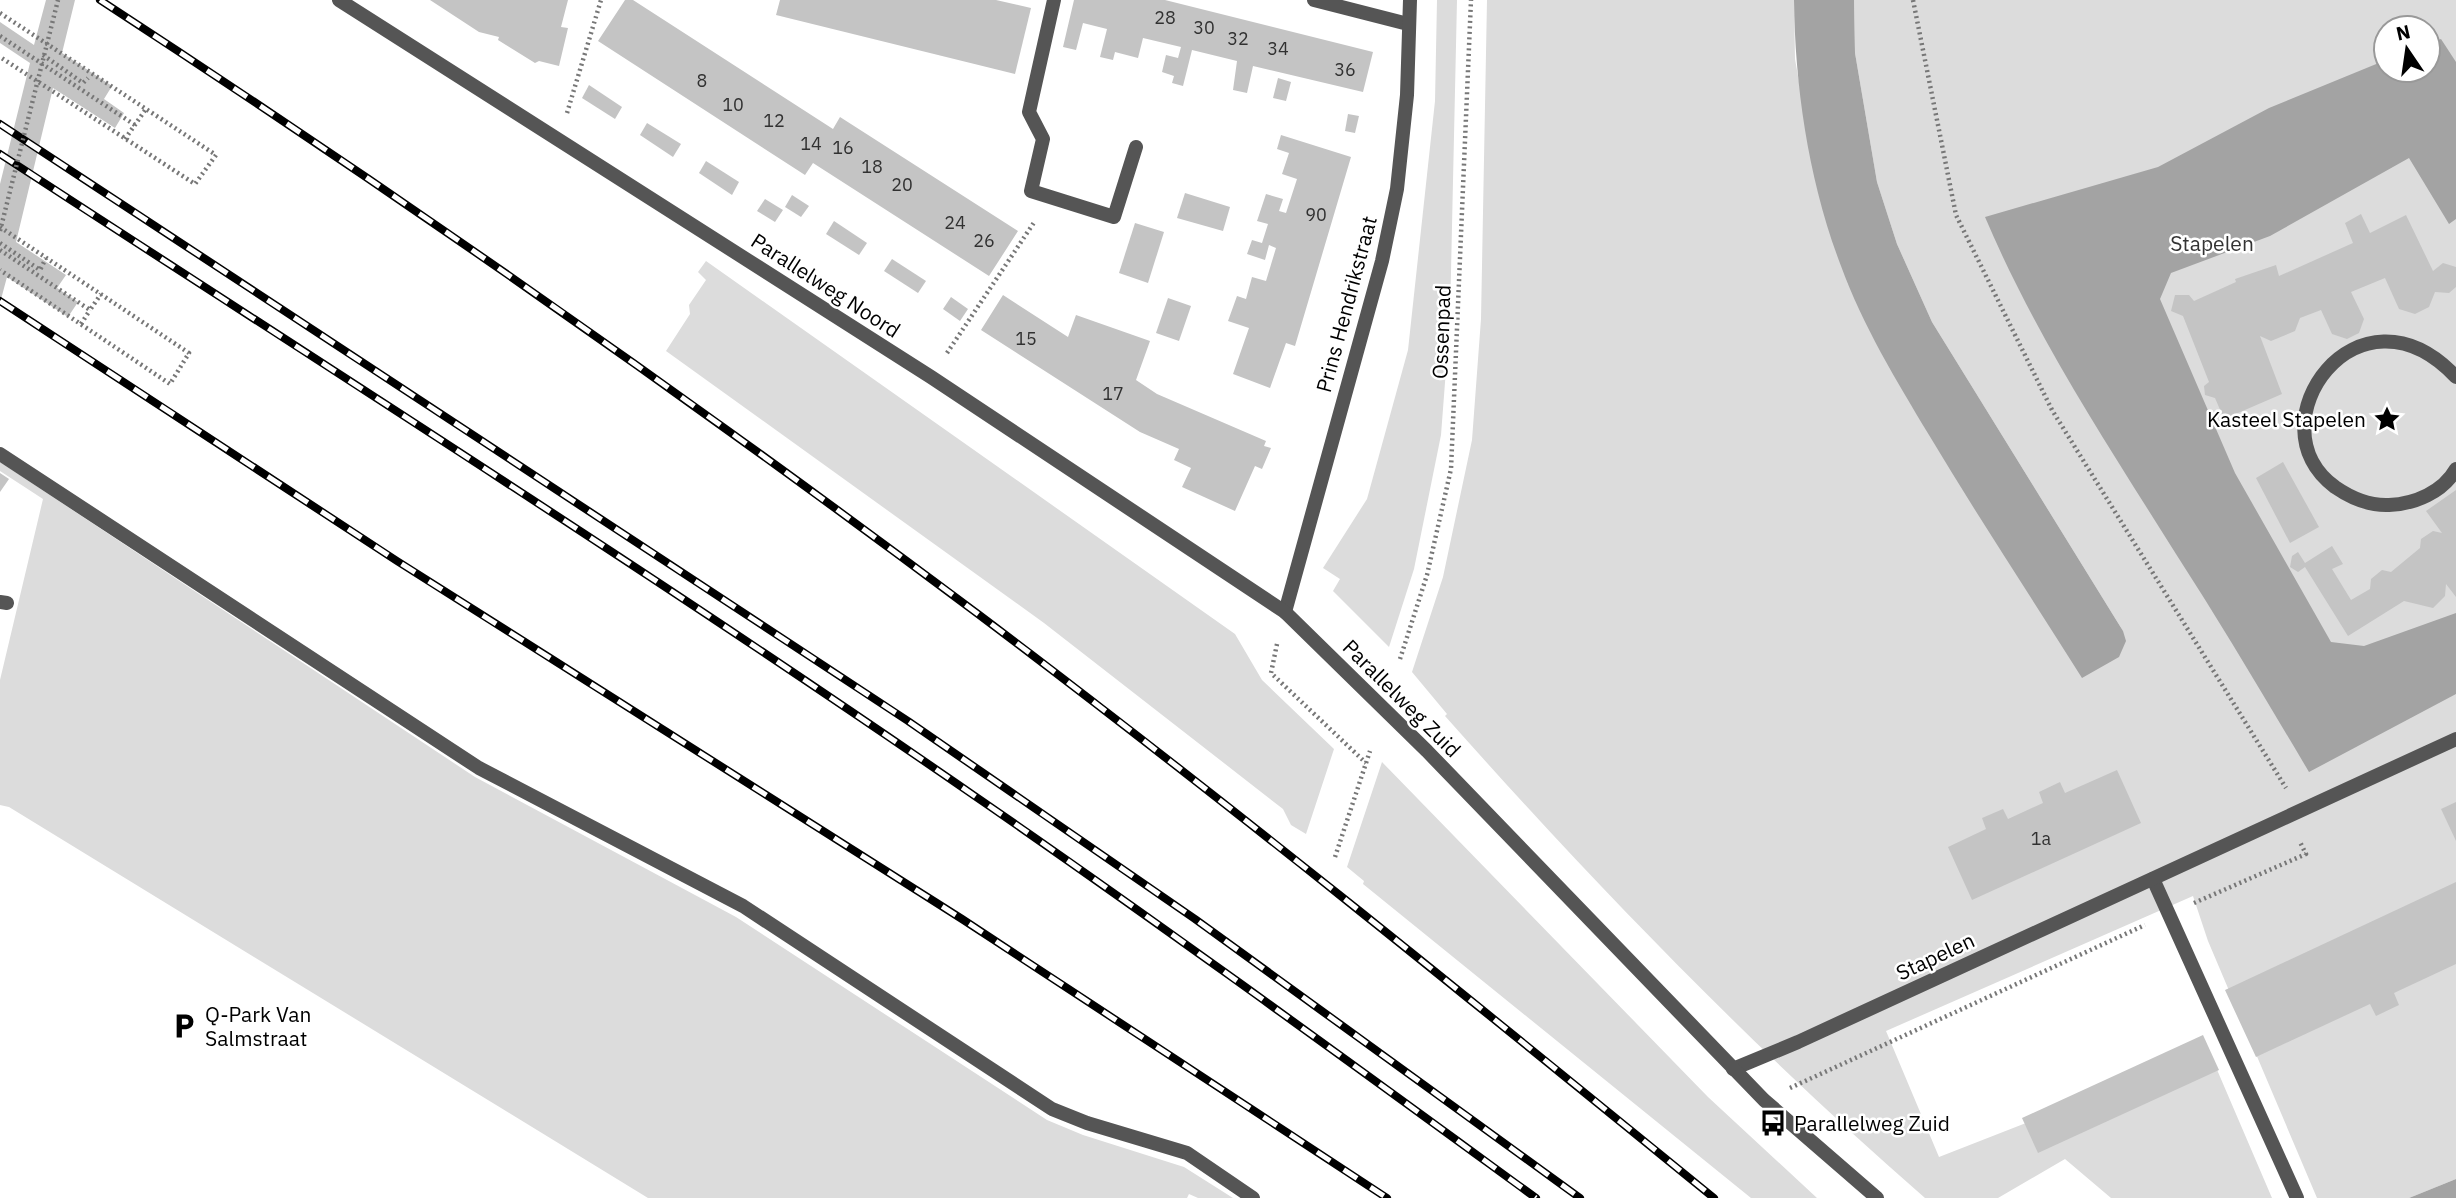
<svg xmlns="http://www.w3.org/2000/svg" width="2456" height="1198" viewBox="0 0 2456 1198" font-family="'IBM Plex Sans',sans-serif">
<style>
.green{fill:#dcdcdc;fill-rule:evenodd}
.water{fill:#a3a3a3}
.building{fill:#c4c4c4}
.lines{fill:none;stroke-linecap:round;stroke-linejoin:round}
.path{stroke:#777;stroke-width:4.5;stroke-dasharray:2 3.5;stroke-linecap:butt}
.service{stroke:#555;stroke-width:14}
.pedestrian{stroke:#555;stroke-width:14}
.minor{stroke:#555;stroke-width:14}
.tertiary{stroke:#555;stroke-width:14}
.rail-casing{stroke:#000;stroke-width:8}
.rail{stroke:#fff;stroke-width:5;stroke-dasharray:16;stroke-linecap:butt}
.path-bridge{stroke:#777;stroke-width:4.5;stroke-dasharray:2 3.5;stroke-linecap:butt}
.labels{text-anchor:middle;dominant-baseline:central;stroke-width:5;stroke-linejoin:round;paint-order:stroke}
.number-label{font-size:18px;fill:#313131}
.park-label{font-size:21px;fill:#333;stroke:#fff}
.street-label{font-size:21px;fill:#000;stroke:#fff}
.poi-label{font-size:21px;fill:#000;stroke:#fff;text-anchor:start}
</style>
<rect width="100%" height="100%" fill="#fff"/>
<!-- green -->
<g class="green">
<polygon points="1437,0 1457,0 1450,317 1441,435 1414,569 1389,647 1333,591 1340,579 1323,568 1367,499 1408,350 1435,101"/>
<path d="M 1487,0 L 1794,0 L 1795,59 L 1819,196 L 2123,631 L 1932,322 L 1897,244 L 1877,182 L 1855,53 L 1854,0 L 2456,0 L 2456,1179 L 2409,1198 L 2317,1198 L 2208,941 L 2193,896 L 1886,1031 L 1939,1157 L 2026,1123 L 2215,1065 L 2272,1198 L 2111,1198 L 2065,1159 L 1998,1198 L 1925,1198 C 1754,1049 1596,886 1445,716 L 1447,714 L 1412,672 L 1443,577 L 1472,440 L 1481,319 ZM 2386,28 L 2428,28 L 2428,70 L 2386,70 Z"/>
<polygon points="706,261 1235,634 1262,680 1334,749 1306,834 1291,825 1283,809 1044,623 666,351 690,314 689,305 706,280 698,272"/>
<polygon points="0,462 475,777 736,917 1047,1120 1083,1135 1184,1167 1233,1198 1198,1198 1189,1194 1187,1198 648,1198 9,807 0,805 0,680 43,499 0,471"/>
<polygon points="1382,762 1708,1097 1817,1198 1751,1198 1363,884 1364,881 1347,867"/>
</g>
<!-- water -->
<g class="water">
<path d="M 1794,0 L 1854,0 L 1855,53 L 1877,182 L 1897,244 L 1932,322 L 2123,631 L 2126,641 L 2119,657 L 2082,678 C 2031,597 1978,517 1929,435 C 1896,380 1863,326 1841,266 C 1809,182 1795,89 1794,0 Z"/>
<path d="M 2441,39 L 2456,62 L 2456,219 L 2449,224 L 2409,158 L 2270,236 L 2171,273 L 2160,299 L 2235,473 L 2331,642 L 2364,646 L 2456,613 L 2456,694 L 2309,772 C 2265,698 2222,625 2176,554 C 2107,444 2036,337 1985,217 L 2158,167 L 2269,108 L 2386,60 L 2386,70 L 2428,70 L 2428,44 Z"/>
<polygon points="2456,1179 2456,1198 2409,1198"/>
</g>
<!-- building -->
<g class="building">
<polygon points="46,0 75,0 62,53 112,86 104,99 124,113 115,128 53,88 16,242 66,275 57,288 78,302 68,317 7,277 0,303 0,184 30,63 0,43 0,22 34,45"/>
<polygon points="430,0 568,0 561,27 568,28 559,66 539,61 535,63 498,40 499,37 479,32"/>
<polygon points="625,0 633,0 833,129 840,117 1018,231 989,276 813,163 805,175 598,41"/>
<polygon points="780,0 996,0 1031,8 1015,74 776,15"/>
<polygon points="1074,0 1165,0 1373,52 1363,92 1253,66 1247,93 1233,90 1237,61 1192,50 1183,86 1172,83 1174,76 1162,72 1166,55 1178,58 1181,47 1143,38 1138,58 1115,52 1113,60 1100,57 1107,29 1083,23 1076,50 1063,47"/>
<polygon points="1278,78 1291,82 1286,101 1273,98"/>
<polygon points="589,85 622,107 615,119 582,98"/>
<polygon points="1348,114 1359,116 1355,133 1345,131"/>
<polygon points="647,123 681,144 673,157 640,135"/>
<polygon points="1281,135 1351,157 1295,346 1286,343 1270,388 1233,374 1249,328 1228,321 1237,296 1246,299 1252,277 1266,281 1276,248 1269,245 1265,260 1247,254 1252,240 1262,243 1268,224 1257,221 1266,194 1283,199 1279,211 1286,213 1297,179 1282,174 1289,153 1277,149"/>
<polygon points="706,161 739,182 732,195 699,173"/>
<polygon points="1185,193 1230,207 1223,231 1177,218"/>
<polygon points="792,195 809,206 801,217 785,207"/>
<polygon points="765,199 783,210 775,222 757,211"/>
<polygon points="2361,214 2370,233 2406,215 2433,271 2443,263 2456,267 2456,287 2449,293 2435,292 2429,307 2415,314 2399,309 2385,278 2351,292 2364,319 2359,333 2347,339 2332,334 2321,310 2300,318 2295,331 2271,341 2260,336 2282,394 2224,419 2215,398 2205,395 2204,386 2209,382 2183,316 2171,311 2175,295 2189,295 2194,301 2236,282 2235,279 2276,265 2279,276 2353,243 2345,223"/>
<polygon points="834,221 867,243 859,255 826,234"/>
<polygon points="1135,223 1164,232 1148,283 1119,273"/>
<polygon points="892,259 926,281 918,293 884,271"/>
<polygon points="1003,295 1068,337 1076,315 1150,341 1136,380 1157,394 1266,441 1264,446 1271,448 1262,469 1255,466 1235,511 1182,487 1191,468 1174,460 1179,449 1140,432 981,330"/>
<polygon points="951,297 968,309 960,321 943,309"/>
<polygon points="1168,298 1191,306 1179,341 1156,333"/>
<polygon points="2283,462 2319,527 2290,543 2256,478"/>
<polygon points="0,473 9,479 0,492"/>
<polygon points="2456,490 2456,597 2446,584 2445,596 2433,608 2404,601 2348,636 2305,567 2298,572 2290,567 2292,556 2298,552 2305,563 2332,546 2343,564 2332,569 2351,600 2370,589 2371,579 2382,570 2391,572 2420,548 2421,539 2433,531 2442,533 2426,511"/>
<polygon points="2117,770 2141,823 1972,900 1948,847 1986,829 1982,818 2003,809 2008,819 2043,803 2039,792 2060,782 2065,793"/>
<polygon points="2456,802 2456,841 2441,809"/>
<polygon points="2456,882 2456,964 2394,993 2399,1005 2376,1016 2370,1004 2256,1057 2225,990"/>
<polygon points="2203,1035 2219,1070 2038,1153 2022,1118"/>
</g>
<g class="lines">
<!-- path -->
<g class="path">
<polyline points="1913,0 1956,215 2052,410 2286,788"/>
<polyline points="0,13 216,155 195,184 0,57"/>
<polyline points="0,36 135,125"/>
<polyline points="43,55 83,83 88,78"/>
<polyline points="567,113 601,0"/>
<polyline points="125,139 146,109"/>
<polyline points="0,227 189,353 170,384 0,270"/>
<polyline points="0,243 40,270 46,258"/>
<polyline points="0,250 90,310 101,294"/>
<polyline points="81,324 90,310"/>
<polyline points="947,353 1035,221"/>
<polyline points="1277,644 1271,673 1366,763"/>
<polyline points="1400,659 1427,575 1451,469 1471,0"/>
<polyline points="1335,857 1370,751"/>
<polyline points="2194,903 2306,854 2300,842"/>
<polyline points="1790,1088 2145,925"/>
</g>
<!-- service -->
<g class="service">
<path d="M 2456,377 C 2358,273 2250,425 2335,487 C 2351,498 2368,506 2389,505 C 2415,504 2443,492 2456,469"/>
<polyline points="0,454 479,768 743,906 1052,1109 1087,1123 1187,1153 1253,1198"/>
<polyline points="0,602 7,603"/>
</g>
<!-- pedestrian -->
<polyline class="pedestrian" points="2153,879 2297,1198"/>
<!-- minor -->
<g class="minor">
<polyline points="1054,0 1029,112 1043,139 1031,191 1114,217 1136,147"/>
<polyline points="1314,0 1408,24"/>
<polyline points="1285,612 1382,261 1397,189 1407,95 1410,0"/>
<polyline points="1733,1069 1798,1042 2456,739"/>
</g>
<!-- tertiary -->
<polyline class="tertiary" points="339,0 931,377 1285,612 1427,751 1764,1100 1877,1198"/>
<!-- rail casing -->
<g class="rail-casing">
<g id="rail">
<path d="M 100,0 C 399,195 692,400 978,614 C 1228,802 1471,1000 1714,1198"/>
<polyline points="0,124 908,721 1195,919 1580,1198"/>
<path d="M 0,154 C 328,368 660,578 982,801 C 1169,930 1352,1064 1536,1198"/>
<polyline points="0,301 397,561 962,919 1387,1198"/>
</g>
</g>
<!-- rail -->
<use href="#rail" class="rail"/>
<!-- path-bridge -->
<polyline class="path-bridge" points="0,231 58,0"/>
</g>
<!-- icons -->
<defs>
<g id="sight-bare" transform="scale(2.1)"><path d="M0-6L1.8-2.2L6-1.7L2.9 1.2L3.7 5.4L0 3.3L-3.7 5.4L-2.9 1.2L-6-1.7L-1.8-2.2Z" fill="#000" stroke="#fff" stroke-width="2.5" paint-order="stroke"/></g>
<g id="parking-bare" transform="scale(2.1)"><path d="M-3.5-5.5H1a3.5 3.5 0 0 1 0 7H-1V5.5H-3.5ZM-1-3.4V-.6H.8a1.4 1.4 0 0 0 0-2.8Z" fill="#000" stroke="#fff" stroke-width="2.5" paint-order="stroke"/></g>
<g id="bus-bare" transform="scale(2.1)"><path d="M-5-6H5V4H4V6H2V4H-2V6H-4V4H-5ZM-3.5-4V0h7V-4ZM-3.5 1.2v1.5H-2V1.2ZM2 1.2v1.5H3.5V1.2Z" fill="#000" stroke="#fff" stroke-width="2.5" paint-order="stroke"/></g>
</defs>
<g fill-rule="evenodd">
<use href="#sight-bare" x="2387" y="419"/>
<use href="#parking-bare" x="184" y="1026"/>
<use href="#bus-bare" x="1773" y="1123"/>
</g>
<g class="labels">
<!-- number labels -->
<g class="number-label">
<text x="1165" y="17">28</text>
<text x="1204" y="27">30</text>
<text x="1238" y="38">32</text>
<text x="1278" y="48">34</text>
<text x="1345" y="69">36</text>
<text x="702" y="80">8</text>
<text x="733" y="104">10</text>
<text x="774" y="120">12</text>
<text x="811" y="143">14</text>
<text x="843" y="147">16</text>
<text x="872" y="166">18</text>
<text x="902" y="184">20</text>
<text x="1316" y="214">90</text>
<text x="955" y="222">24</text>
<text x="984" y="240">26</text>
<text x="1026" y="338">15</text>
<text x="1113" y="393">17</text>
<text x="2041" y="838">1a</text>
</g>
<!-- park labels -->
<g class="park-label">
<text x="2212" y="243">Stapelen</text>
</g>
<!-- street labels -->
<g class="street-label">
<text transform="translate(826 285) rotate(33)">Parallelweg Noord</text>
<text transform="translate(1346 304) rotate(-75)">Prins Hendrikstraat</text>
<text transform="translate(1441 332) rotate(-88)">Ossenpad</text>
<text transform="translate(1402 698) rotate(45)">Parallelweg Zuid</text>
<text transform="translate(1935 956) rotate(-25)">Stapelen</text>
</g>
<!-- poi labels -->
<g class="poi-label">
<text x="2366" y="419" text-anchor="end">Kasteel Stapelen</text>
<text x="205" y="1014">Q-Park Van<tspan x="205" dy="24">Salmstraat</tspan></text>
<text x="1794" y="1123">Parallelweg Zuid</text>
</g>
</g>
<!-- north arrow -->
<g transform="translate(2407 49) rotate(347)"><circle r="33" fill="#ffffff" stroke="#999999" stroke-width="2"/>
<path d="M0-5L12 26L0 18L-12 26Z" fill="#000000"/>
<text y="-10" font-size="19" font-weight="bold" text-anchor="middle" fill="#000000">N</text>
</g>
</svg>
